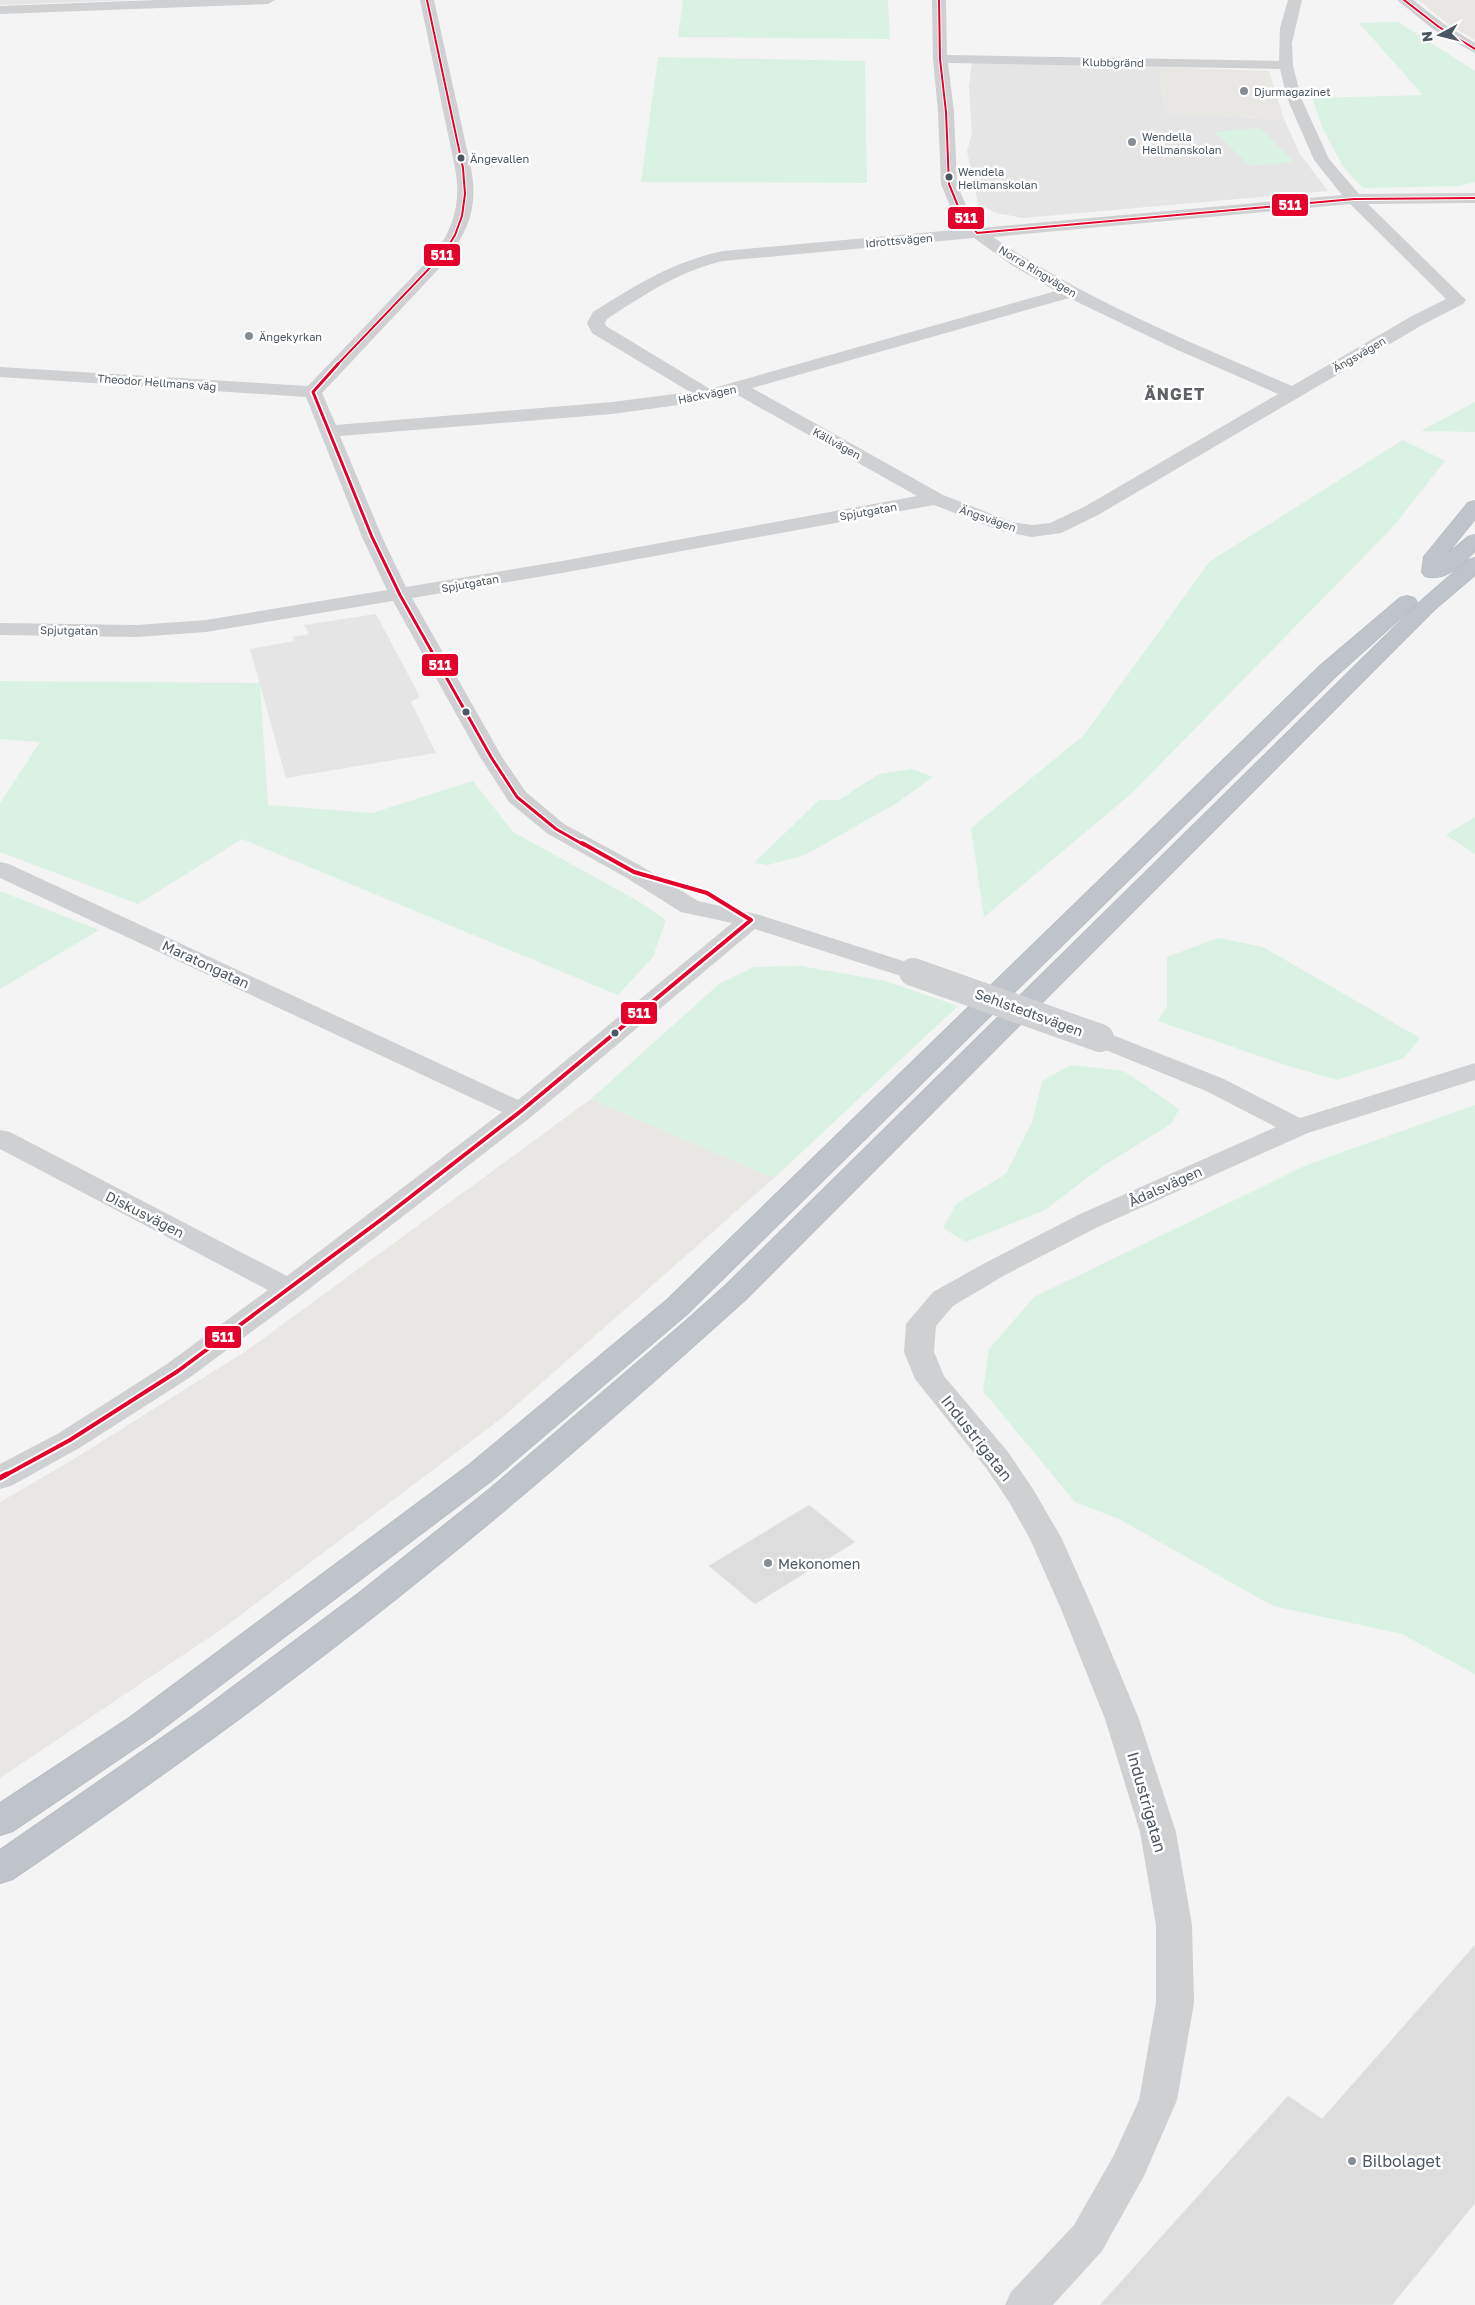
<svg xmlns="http://www.w3.org/2000/svg" width="1475" height="2305" viewBox="0 0 1475 2305" font-family="'Golos Text',sans-serif">
<style>
.commercial{fill:#e8e7e3}
.education{fill:#e6e5e6}
.green{fill:#d9f2e3}
.building{fill:#ddddde;stroke:#e5e6e7}
.lines{fill:none;stroke-linecap:round;stroke-linejoin:round}
.highway-casing{stroke:#b9bec3;stroke-width:2}
.street{fill:#ced0d2;fill-rule:evenodd}
.secondary{fill:#ced0d4;fill-rule:evenodd}
.highway{fill:#bec4c9;fill-rule:evenodd}
.street-bridge{stroke:#ced0d2;stroke-width:28}
.bus-1-far3-casing{stroke:#fff;stroke-width:4}
.bus-1-far2-casing{stroke:#fff;stroke-width:6}
.bus-1-far1-casing{stroke:#fff;stroke-width:8}
.bus-1-casing{stroke:#fff;stroke-width:9}
.bus-1-far3{stroke:#e4002b;stroke-width:2}
.bus-1-far2{stroke:#e4002b;stroke-width:3}
.bus-1-far1{stroke:#e4002b;stroke-width:4}
.bus-1{stroke:#e4002b;stroke-width:5}
.poi-dot{fill:#868d94;stroke:#fff;stroke-width:2}
.bus-dot{fill:#4a5661;stroke:#fff;stroke-width:2}
.labels{text-anchor:middle;dominant-baseline:central;stroke-width:5;stroke-linejoin:round;paint-order:stroke}
.far-street-label{font-size:11px;fill:#4a5661;stroke:#fff}
.far-poi-label{font-size:11px;fill:#4a5661;stroke:#fff;text-anchor:start}
.far-bus-label{font-size:11px;fill:#4a5661;stroke:#fff;text-anchor:start}
.street-label{font-size:14px;fill:#4a5661;stroke:#fff}
.poi-label{font-size:14px;fill:#4a5661;stroke:#fff;text-anchor:start}
.far-district-label{font-size:16px;font-weight:bold;letter-spacing:1px;fill:#5f6368;stroke:#fff}
.near-street-label{font-size:16px;fill:#4a5661;stroke:#fff}
.near-poi-label{font-size:16px;fill:#4a5661;stroke:#fff;text-anchor:start}
.line-badge{stroke:#fff;stroke-width:2}
.badge-label{font-size:14px;text-anchor:middle;font-weight:bold;fill:#fff}
</style>
<rect width="100%" height="100%" fill="#f4f4f4"/>
<!-- commercial -->
<g class="commercial">
<polygon points="1418,0 1475,0 1475,40 1449,25"/>
<polygon points="1159,67 1269,71 1284,119 1165,114"/>
<polygon points="591,1099 774,1178 503,1417 225,1627 0,1778 0,1502 69,1462 246,1351"/>
</g>
<!-- education -->
<g class="education">
<polygon points="0,0 133,0 0,5"/>
<polygon points="972,62 1159,67 1165,114 1284,119 1300,154 1328,191 1023,218 996,213 978,204 967,151 972,134 969,88"/>
<polygon points="376,614 420,697 411,702 436,753 286,778 250,649 294,641 293,637 309,634 304,625"/>
</g>
<!-- green -->
<g class="green">
<polygon points="683,0 888,0 890,39 678,37"/>
<polygon points="1398,22 1475,71 1475,182 1458,186 1363,188 1344,168 1323,129 1312,98 1423,95 1359,23"/>
<polygon points="658,57 865,61 867,183 641,182"/>
<polygon points="1260,128 1294,162 1250,166 1215,132"/>
<polygon points="1475,402 1475,432 1421,431"/>
<polygon points="1403,440 1445,461 1392,528 1131,794 984,917 971,828 1084,735 1210,561"/>
<polygon points="0,681 260,683 268,805 372,813 473,781 513,832 638,901 666,920 653,957 618,995 242,839 138,904 0,852 0,803 40,742 0,739"/>
<polygon points="912,769 933,777 897,803 805,855 768,865 754,863 819,800 839,800 879,774"/>
<polygon points="1475,817 1475,854 1446,835"/>
<polygon points="0,891 99,930 0,989"/>
<polygon points="1218,938 1263,947 1420,1038 1404,1058 1337,1080 1285,1065 1158,1021 1167,1006 1167,957"/>
<polygon points="801,966 885,981 958,1006 774,1178 591,1099 719,984 754,967"/>
<polygon points="1071,1065 1124,1071 1179,1109 1171,1124 1103,1166 1045,1210 966,1242 943,1228 956,1204 1006,1174 1032,1122 1042,1081"/>
<polygon points="1475,1105 1475,1674 1402,1634 1273,1606 1119,1519 1075,1502 983,1391 989,1349 1034,1297 1309,1164"/>
</g>
<!-- building -->
<g class="building">
<polygon points="809,1505 855,1542 755,1604 709,1566"/>
<polygon points="1475,1945 1475,2203 1392,2305 1100,2305 1288,2096 1322,2119"/>
</g>
<g class="lines">
<!-- highway casing -->
<g class="highway-casing">
<g id="highway">
<path d="M 1475,501 L 1475,519 L 1445,556 L 1468,537 L 1475,535 L 1475,551 C 1460,565 1446,582 1425,576 L 1422,572 L 1424,557 L 1468,503 Z"/>
<path d="M 1475,558 L 1475,575 L 1435,609 L 746,1299 C 644,1391 540,1483 433,1569 C 298,1679 156,1781 13,1879 L 0,1883 L 0,1850 L 202,1710 L 359,1593 L 491,1488 L 687,1320 L 726,1285 L 1421,601 L 1468,560 Z"/>
<polygon points="1407,596 1414,598 1417,602 1414,606 1337,675 687,1314 491,1481 153,1736 13,1831 0,1835 0,1803 129,1718 469,1465 667,1300 1321,665 1400,598"/>
</g>
</g>
<!-- street -->
<g class="street">
<polygon points="157,0 275,0 268,4 0,14 0,6"/>
<path d="M 420,0 L 434,0 L 471,168 C 478,206 470,227 448,259 L 322,393 L 336,425 L 612,402 L 690,392 L 592,333 L 587,323 L 593,312 C 636,285 672,262 723,251 L 965,229 L 952,211 L 941,184 L 938,112 L 933,59 L 932,0 L 946,0 L 947,55 L 1279,61 L 1280,28 L 1288,0 L 1302,0 L 1292,43 L 1293,65 L 1301,98 L 1329,159 L 1359,194 L 1475,193 L 1475,203 L 1368,204 L 1466,300 L 1463,304 L 1424,324 L 1098,515 L 1061,533 L 1032,537 L 1001,531 L 934,505 L 562,573 L 412,598 L 502,757 L 526,792 L 564,824 L 643,867 L 698,901 L 760,915 L 922,967 L 926,972 L 922,977 L 913,980 L 904,977 L 755,929 L 531,1117 L 300,1296 L 189,1378 L 81,1447 L 11,1486 L 0,1489 L 0,1464 L 59,1433 L 167,1364 L 268,1290 L 0,1149 L 0,1130 L 10,1132 L 287,1276 L 502,1112 L 0,878 L 0,862 L 9,864 L 518,1100 L 732,923 L 681,912 L 625,877 L 548,834 L 509,802 L 480,757 L 393,601 L 206,632 L 137,637 L 0,635 L 0,623 L 137,625 L 206,620 L 387,590 L 362,537 L 306,397 L 0,377 L 0,367 L 308,386 L 436,252 C 455,225 461,200 455,168 ZM 948,63 L 1280,69 L 1287,98 L 1314,160 L 1342,195 L 981,228 L 968,210 L 957,184 L 954,112 ZM 1350,204 L 1446,299 L 1412,316 L 1292,386 C 1190,342 1085,300 993,237 ZM 974,238 L 1010,264 L 1056,291 L 710,389 L 606,326 L 605,323 L 607,319 C 644,295 679,271 723,261 ZM 1069,298 L 1173,348 L 1278,394 L 1084,507 L 1050,523 L 1032,525 L 1012,522 L 943,495 L 752,388 ZM 734,393 L 917,496 L 562,561 L 406,587 L 382,537 L 340,436 L 612,414 L 708,401 Z"/>
<polygon points="1100,1030 1224,1079 1300,1118 1475,1063 1475,1080 1308,1133 1098,1227 1005,1275 953,1306 936,1326 934,1352 944,1376 1008,1452 1033,1489 1062,1539 1093,1609 1139,1719 1176,1832 1192,1925 1194,2003 1177,2100 1144,2176 1102,2251 1053,2305 1005,2305 1011,2292 1074,2225 1114,2155 1139,2100 1156,2003 1156,1925 1140,1832 1105,1719 1061,1609 1030,1539 1009,1502 986,1468 915,1379 904,1352 906,1324 933,1292 985,1263 1078,1215 1276,1127 1206,1091 1091,1044 1087,1038 1091,1032"/>
</g>
<!-- secondary -->
<polygon class="secondary" points="1397,0 1413,0 1444,24 1475,43 1475,53 1434,30"/>
<!-- highway -->
<use href="#highway" class="highway"/>
<!-- street-bridge -->
<polyline class="street-bridge" points="913,972 1100,1038"/>
<!-- bus-1-far3 casing -->
<g class="bus-1-far3-casing">
<g id="bus-1-far3">
<polyline points="939,0 940,59 946,112 949,184 960,211 977,233 1354,199 1475,198"/>
<polyline points="1404,0 1439,27 1475,49"/>
<polyline points="337,365 444,253 455,235 462,216 465,194 463,168 427,0"/>
</g>
</g>
<!-- bus-1-far2 casing -->
<g class="bus-1-far2-casing">
<polyline id="bus-1-far2" points="338,364 313,392 372,537 400,595 491,757 517,797 556,829 584,845"/>
</g>
<!-- bus-1-far1 casing -->
<g class="bus-1-far1-casing">
<polyline id="bus-1-far1" points="4,1476 70,1440 178,1371 382,1219 521,1111 751,920 707,893 634,872 582,843"/>
</g>
<!-- bus-1 casing -->
<g class="bus-1-casing">
<polyline id="bus-1" points="0,1478 7,1474"/>
</g>
<!-- bus-1-far3 -->
<use href="#bus-1-far3" class="bus-1-far3"/>
<!-- bus-1-far2 -->
<use href="#bus-1-far2" class="bus-1-far2"/>
<!-- bus-1-far1 -->
<use href="#bus-1-far1" class="bus-1-far1"/>
<!-- bus-1 -->
<use href="#bus-1" class="bus-1"/>
</g>
<!-- markers -->
<g class="poi-dot">
<circle cx="1244" cy="91" r="5"/>
<circle cx="1132" cy="142" r="5"/>
<circle cx="249" cy="336" r="5"/>
<circle cx="768" cy="1563" r="5"/>
<circle cx="1352" cy="2161" r="5"/>
</g>
<g class="bus-dot">
<circle cx="461" cy="158" r="4.5"/>
<circle cx="949" cy="177" r="4.5"/>
<circle cx="466" cy="712" r="4.5"/>
<circle cx="615" cy="1033" r="4.5"/>
</g>
<g class="labels">
<!-- far-street labels -->
<g class="far-street-label">
<text transform="translate(1113 62) rotate(1)">Klubbgränd</text>
<text transform="translate(899 240) rotate(-5)">Idrottsvägen</text>
<text transform="translate(1038 271) rotate(31)">Norra Ringvägen</text>
<text transform="translate(1359 354) rotate(-30)">Ängsvägen</text>
<text transform="translate(157 382) rotate(4)">Theodor Hellmans väg</text>
<text transform="translate(707 394) rotate(-11)">Häckvägen</text>
<text transform="translate(837 443) rotate(29)">Källvägen</text>
<text transform="translate(868 511) rotate(-10)">Spjutgatan</text>
<text transform="translate(988 518) rotate(19)">Ängsvägen</text>
<text transform="translate(470 583) rotate(-10)">Spjutgatan</text>
<text transform="translate(69 630) rotate(1)">Spjutgatan</text>
</g>
<!-- far-poi labels -->
<g class="far-poi-label">
<text x="1254" y="91">Djurmagazinet</text>
<text x="1142" y="136">Wendella<tspan x="1142" dy="13">Hellmanskolan</tspan></text>
<text x="259" y="336">Ängekyrkan</text>
</g>
<!-- far-bus labels -->
<g class="far-bus-label">
<text x="470" y="158">Ängevallen</text>
<text x="958" y="171">Wendela<tspan x="958" dy="13">Hellmanskolan</tspan></text>
</g>
<!-- street labels -->
<g class="street-label">
<text transform="translate(206 964) rotate(25)">Maratongatan</text>
<text transform="translate(1029 1012) rotate(20)">Sehlstedtsvägen</text>
<text transform="translate(1165 1186) rotate(-24)">Ådalsvägen</text>
<text transform="translate(145 1214) rotate(27)">Diskusvägen</text>
</g>
<!-- poi labels -->
<g class="poi-label">
<text x="778" y="1563">Mekonomen</text>
</g>
<!-- far-district labels -->
<g class="far-district-label">
<text x="1175" y="394">ÄNGET</text>
</g>
<!-- near-street labels -->
<g class="near-street-label">
<text transform="translate(977 1438) rotate(52)">Industrigatan</text>
<text transform="translate(1147 1802) rotate(74)">Industrigatan</text>
</g>
<!-- near-poi labels -->
<g class="near-poi-label">
<text x="1362" y="2161">Bilbolaget</text>
</g>
</g>
<g class="line-badge">
<rect x="1271" y="193" width="38" height="24" rx="5" fill="#e4002b"/>
<rect x="947" y="206" width="38" height="24" rx="5" fill="#e4002b"/>
<rect x="423" y="243" width="38" height="24" rx="5" fill="#e4002b"/>
<rect x="421" y="653" width="38" height="24" rx="5" fill="#e4002b"/>
<rect x="620" y="1001" width="38" height="24" rx="5" fill="#e4002b"/>
<rect x="204" y="1325" width="38" height="24" rx="5" fill="#e4002b"/>
</g>
<g class="badge-label">
<text x="1290" y="210">511</text>
<text x="966" y="223">511</text>
<text x="442" y="260">511</text>
<text x="440" y="670">511</text>
<text x="639" y="1018">511</text>
<text x="223" y="1342">511</text>
</g>
<!-- north arrow -->
<g transform="translate(1440 35) rotate(263)" stroke="#ffffff" stroke-width="4" paint-order="stroke">
<path d="M0-4L9 19L0 12L-9 19Z" fill="#4a5661"/>
<text y="-8" font-size="14" font-weight="bold" text-anchor="middle" fill="#4a5661">N</text>
</g>
</svg>
